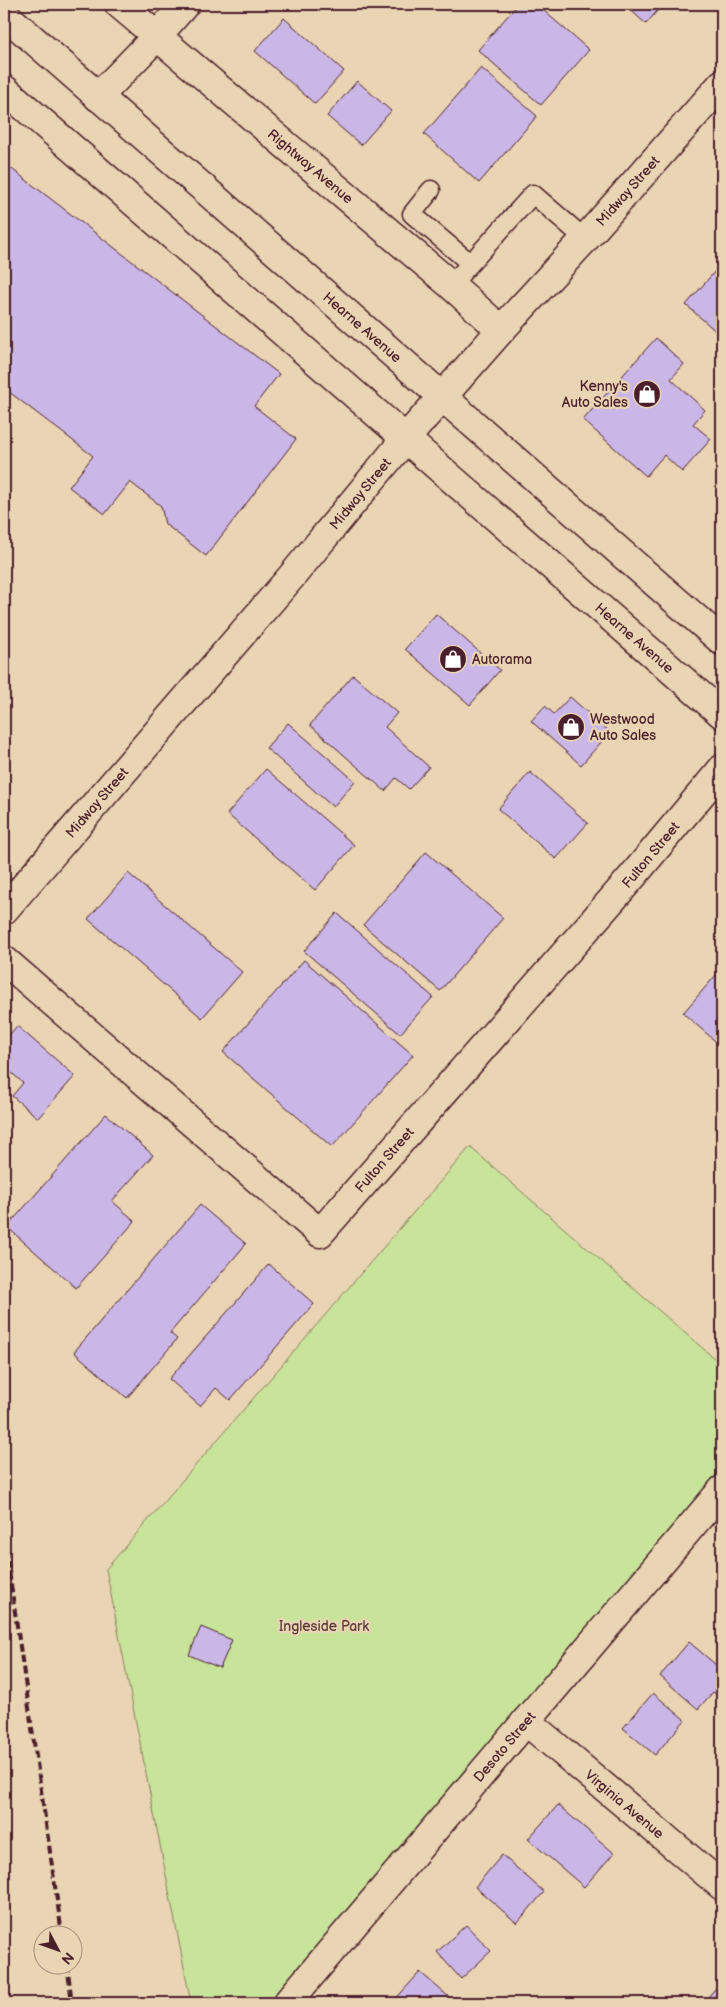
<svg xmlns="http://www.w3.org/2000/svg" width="726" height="2007" viewBox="0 0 726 2007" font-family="'Balsamiq Sans',sans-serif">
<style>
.green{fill:#c8e39a;stroke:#898162}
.building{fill:#cbb7e7;stroke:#4a1f2b}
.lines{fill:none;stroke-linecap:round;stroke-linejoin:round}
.service-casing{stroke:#4a1f2b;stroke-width:21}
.minor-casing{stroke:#4a1f2b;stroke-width:31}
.tertiary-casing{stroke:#4a1f2b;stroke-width:31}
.primary-casing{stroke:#4a1f2b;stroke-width:31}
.service{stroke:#e9d4b3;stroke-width:18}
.minor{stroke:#e9d4b3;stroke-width:28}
.tertiary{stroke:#e9d4b3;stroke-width:28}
.primary{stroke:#e9d4b3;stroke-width:28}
.rail{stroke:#4a1f2b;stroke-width:4;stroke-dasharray:8 4;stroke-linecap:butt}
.labels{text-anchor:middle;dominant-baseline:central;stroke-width:4.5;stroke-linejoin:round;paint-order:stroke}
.street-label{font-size:14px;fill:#4a1f2b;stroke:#e9d4b3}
.poi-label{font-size:14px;fill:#4a1f2b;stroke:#e9d4b3;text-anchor:start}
.park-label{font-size:14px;fill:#5d3c3c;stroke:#e9d4b3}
</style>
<rect width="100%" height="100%" fill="#e9d4b3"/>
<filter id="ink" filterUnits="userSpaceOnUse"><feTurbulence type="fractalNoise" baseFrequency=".02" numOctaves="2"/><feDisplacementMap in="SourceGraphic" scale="10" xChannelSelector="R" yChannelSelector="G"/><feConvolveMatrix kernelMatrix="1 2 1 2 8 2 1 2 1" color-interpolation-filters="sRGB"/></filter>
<g filter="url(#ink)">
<!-- green -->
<polygon class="green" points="470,1147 722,1365 722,1471 271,2003 191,2003 106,1569"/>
<!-- building -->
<g class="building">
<polygon points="518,4 536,4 589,50 541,105 478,50"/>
<polygon points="624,4 663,4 646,24"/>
<polygon points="284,18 344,71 315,104 255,51"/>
<polygon points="481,68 537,116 479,183 424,134"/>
<polygon points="357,81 391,111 361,145 327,116"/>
<polygon points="4,163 279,374 254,406 296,439 206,556 165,524 161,506 130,482 105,514 69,487 93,456 4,388"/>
<polygon points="722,263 722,328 718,333 686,305"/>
<polygon points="656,338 684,364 671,379 705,410 693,424 711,439 682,472 664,455 646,476 583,420"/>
<polygon points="436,614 500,670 470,705 405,649"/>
<polygon points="353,675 397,713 385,727 429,767 409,789 396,778 385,791 310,725"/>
<polygon points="570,697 610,732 581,765 531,721 545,706 554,714"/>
<polygon points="288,723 355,781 333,807 266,748"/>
<polygon points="266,769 354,845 315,890 227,814"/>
<polygon points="530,772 588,823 556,859 498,809"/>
<polygon points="426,852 503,918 440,991 363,925"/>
<polygon points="128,873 242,972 202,1018 88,919"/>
<polygon points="337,913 433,997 400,1034 304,951"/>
<polygon points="304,960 413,1055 332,1147 223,1052"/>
<polygon points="716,975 722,980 722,1047 683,1013"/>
<polygon points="17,1026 75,1076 38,1118 12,1096 23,1083 4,1066 4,1041"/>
<polygon points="106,1114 153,1155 112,1201 135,1221 76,1288 7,1227"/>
<polygon points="200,1205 246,1244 170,1333 177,1339 127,1398 74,1352"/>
<polygon points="269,1264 314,1304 230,1400 216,1388 200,1406 169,1379"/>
<polygon points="201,1627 232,1640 220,1668 189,1655"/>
<polygon points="689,1642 722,1670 722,1699 713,1692 698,1709 660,1676"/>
<polygon points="653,1693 685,1720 655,1755 623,1728"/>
<polygon points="558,1805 614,1853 584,1887 528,1839"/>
<polygon points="502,1855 544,1892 517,1923 475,1887"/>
<polygon points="466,1925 491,1951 461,1979 437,1952"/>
<polygon points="420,1972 450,1998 445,2003 392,2003"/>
<polygon points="720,1983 722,1986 722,2003 703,2003"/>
</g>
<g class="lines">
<!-- service casing -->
<g class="service-casing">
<g id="service">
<polyline points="431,190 412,214 470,263"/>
<polyline points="451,285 533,194 585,239"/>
</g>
</g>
<!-- minor casing -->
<g class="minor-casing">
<g id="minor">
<path id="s1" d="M 119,4 L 451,285 L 501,330"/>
<polyline points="98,97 157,36 185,4"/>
<path id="s2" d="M 4,960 L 320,1233 L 632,877 L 722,769"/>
<path id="s3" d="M 526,1721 L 722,1886"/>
<path id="s4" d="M 287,2003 L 722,1490"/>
</g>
</g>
<!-- tertiary casing -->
<g class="tertiary-casing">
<g id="tertiary">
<path id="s5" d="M 4,910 L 292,576 L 406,438 L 501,330 L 585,239 L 722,84"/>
</g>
</g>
<!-- primary casing -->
<g class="primary-casing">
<g id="primary">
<path id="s6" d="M 4,14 L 722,641"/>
<path id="s7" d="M 4,89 L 722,714"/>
</g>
</g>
<!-- service -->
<use href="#service" class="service"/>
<!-- minor -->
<use href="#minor" class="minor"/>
<!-- tertiary -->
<use href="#tertiary" class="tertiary"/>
<!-- primary -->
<use href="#primary" class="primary"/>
<!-- rail -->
<g class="rail">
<polyline points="4,1537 62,1934"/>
<polyline points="67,1964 72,2003"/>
</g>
</g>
</g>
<!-- icons -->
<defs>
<g id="shop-disc" transform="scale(1.4375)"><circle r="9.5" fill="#4a1f2b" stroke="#e9d4b3"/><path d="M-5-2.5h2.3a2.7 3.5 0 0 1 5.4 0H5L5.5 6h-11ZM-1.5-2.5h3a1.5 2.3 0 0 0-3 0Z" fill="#fff"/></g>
</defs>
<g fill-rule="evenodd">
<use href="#shop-disc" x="647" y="394"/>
<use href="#shop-disc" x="453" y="659"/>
<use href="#shop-disc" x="571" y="727"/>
</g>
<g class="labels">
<!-- street labels -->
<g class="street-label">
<text stroke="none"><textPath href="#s1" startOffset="251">Rightway Avenue</textPath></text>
<text stroke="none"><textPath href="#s5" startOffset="952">Midway Street</textPath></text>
<text stroke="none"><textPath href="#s6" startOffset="476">Hearne Avenue</textPath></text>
<text stroke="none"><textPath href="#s5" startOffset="548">Midway Street</textPath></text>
<text stroke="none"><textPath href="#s7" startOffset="836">Hearne Avenue</textPath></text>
<text stroke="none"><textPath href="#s5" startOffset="142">Midway Street</textPath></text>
<text stroke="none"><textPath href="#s2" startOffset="920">Fulton Street</textPath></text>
<text stroke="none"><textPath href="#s2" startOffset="515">Fulton Street</textPath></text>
<text stroke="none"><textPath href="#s4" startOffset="336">Desoto Street</textPath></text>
<text stroke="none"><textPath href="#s3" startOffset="129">Virginia Avenue</textPath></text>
</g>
<!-- poi labels -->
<g class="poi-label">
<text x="628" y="386" text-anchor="end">Kenny's<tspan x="628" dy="16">Auto Sales</tspan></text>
<text x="472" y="659">Autorama</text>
<text x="590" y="719">Westwood<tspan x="590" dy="16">Auto Sales</tspan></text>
</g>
<!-- park labels -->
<g class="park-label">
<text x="324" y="1626">Ingleside Park</text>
</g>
</g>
<!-- margin -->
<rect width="726" height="2007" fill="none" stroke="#e9d4b3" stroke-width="20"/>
<rect x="10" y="10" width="706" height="1987" fill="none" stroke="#4a1f2b" stroke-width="2" filter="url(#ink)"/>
<!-- north arrow -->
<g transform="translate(58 1950) rotate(131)"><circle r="24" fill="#e9d4b3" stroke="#a98c7d"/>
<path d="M0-4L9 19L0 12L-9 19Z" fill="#4a1f2b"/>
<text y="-8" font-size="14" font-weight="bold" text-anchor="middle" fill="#4a1f2b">N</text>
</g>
</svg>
